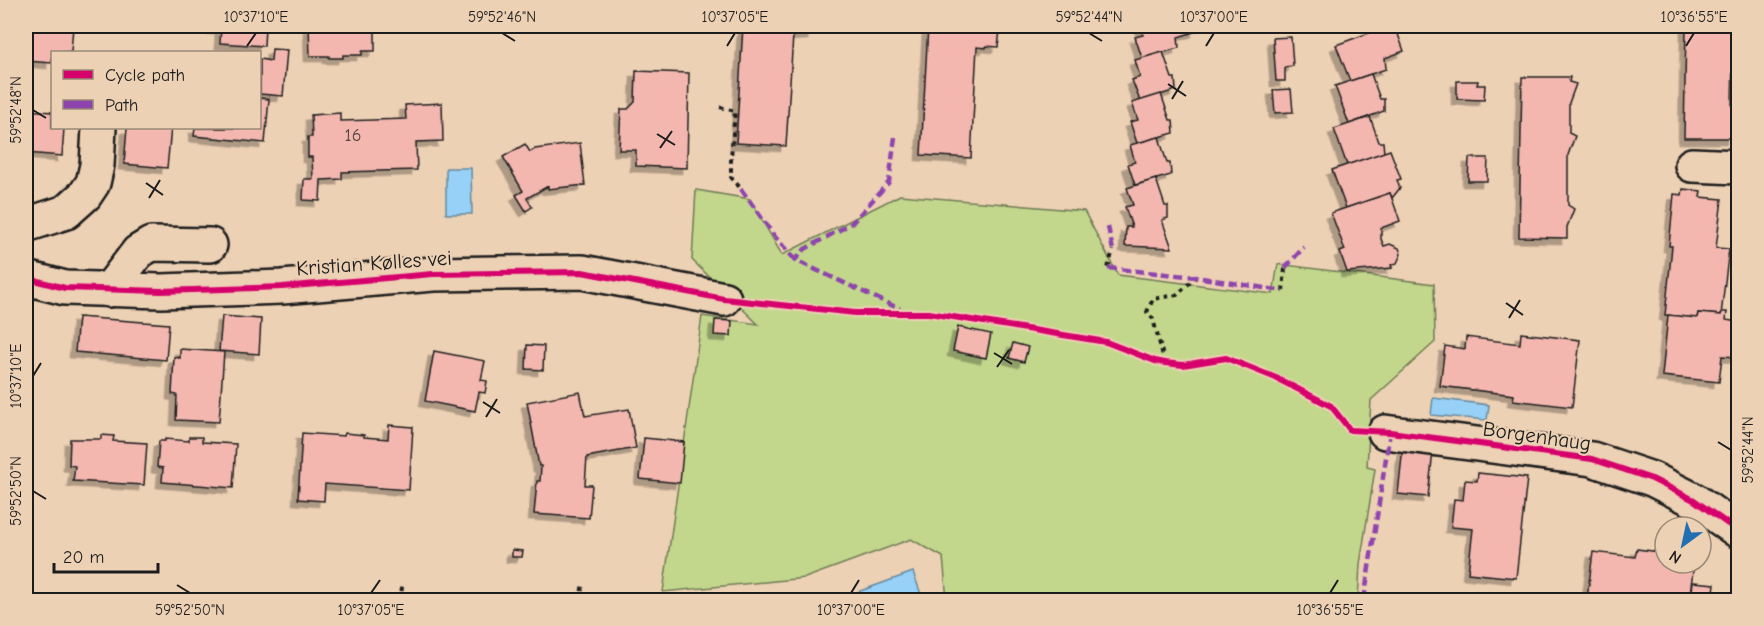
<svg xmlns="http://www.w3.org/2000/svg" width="1764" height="626" viewBox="0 0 1764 626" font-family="'Comic Neue',sans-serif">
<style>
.green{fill:#c2d78c;stroke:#6f7a54;stroke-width:1.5}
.water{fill:#97d1f7;stroke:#66899f;stroke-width:1.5}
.building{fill:#f3b7b0;stroke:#1c1c1c;stroke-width:1.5;filter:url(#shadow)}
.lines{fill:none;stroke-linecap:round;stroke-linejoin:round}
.minor-casing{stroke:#1c1c1c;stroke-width:38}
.path{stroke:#1c1c1c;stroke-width:4;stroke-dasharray:4.5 4.5;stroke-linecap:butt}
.minor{stroke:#edd1b4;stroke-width:33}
.quiet{stroke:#8e44ad;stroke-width:4.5;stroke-dasharray:9 4.5;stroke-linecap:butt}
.cycleway-casing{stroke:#edd1b4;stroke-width:10}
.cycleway{stroke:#d6006c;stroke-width:6}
.ticks{fill:none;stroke:#1c1c1c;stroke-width:2}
.labels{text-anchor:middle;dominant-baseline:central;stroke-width:4.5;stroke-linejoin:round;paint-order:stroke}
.number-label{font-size:18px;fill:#524341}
.street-label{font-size:21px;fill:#1c1c1c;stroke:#edd1b4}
.neatline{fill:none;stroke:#1c1c1c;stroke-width:2}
.ticks-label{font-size:15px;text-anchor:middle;fill:#1c1c1c}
</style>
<defs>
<filter id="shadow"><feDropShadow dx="-5.5" dy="5.5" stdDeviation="0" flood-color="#0004"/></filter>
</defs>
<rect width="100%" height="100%" fill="#edd1b4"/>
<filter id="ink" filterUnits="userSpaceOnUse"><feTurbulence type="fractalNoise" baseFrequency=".0167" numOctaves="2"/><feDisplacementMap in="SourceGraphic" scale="12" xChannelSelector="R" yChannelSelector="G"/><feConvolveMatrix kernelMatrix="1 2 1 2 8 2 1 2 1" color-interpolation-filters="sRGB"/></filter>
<g filter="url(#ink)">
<!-- green -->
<polygon class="green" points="696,190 750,199 782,255 900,195 1084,211 1118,275 1273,294 1278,264 1434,284 1435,342 1371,400 1367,467 1375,469 1360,564 1358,600 947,600 943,557 911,539 805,578 663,592 702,316 758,324 692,260"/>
<!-- water -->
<g class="water">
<polygon points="446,168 471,168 472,214 446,214"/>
<polygon points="1433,398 1489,405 1487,420 1431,415"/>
<polygon points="913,572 923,600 847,600 855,593"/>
</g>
<!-- building -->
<g class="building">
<polygon points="29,26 73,26 71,52 52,52 52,63 26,61"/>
<polygon points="185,26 219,26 219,29 184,27"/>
<polygon points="221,26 265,26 264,46 220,43"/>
<polygon points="309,26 361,26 362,28 375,28 375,51 362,51 362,55 343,55 343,58 329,58 329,56 310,56"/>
<polygon points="743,26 814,26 813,34 793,35 786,146 736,143"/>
<polygon points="928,26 979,26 979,27 987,28 987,30 1000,30 998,47 986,46 986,48 977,47 971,158 921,155"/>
<polygon points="1140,26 1195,26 1197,31 1178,37 1179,48 1142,58 1135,37 1143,35"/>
<polygon points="1388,26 1395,26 1404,51 1385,58 1386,69 1350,81 1336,45"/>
<polygon points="1686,26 1734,26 1734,33 1738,35 1733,56 1732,107 1738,109 1738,112 1732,126 1732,138 1684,138"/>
<polygon points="1291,37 1293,66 1285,67 1285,81 1276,81 1273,38"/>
<polygon points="272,49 287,50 283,96 260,94 260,59 271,61"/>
<polygon points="1163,52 1172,78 1175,78 1176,90 1140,101 1132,80 1140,77 1135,60"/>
<polygon points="636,71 689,73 687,168 636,166 636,150 619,150 621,109 628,109 635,102"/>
<polygon points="1371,74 1380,99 1384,99 1384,111 1349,124 1335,86"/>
<polygon points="1522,77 1570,77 1569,82 1576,84 1569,103 1569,133 1575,136 1568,155 1568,205 1574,209 1567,227 1567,238 1519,237"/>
<polygon points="1457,81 1478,81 1477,85 1485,85 1484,100 1457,99"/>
<polygon points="1291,89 1293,112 1275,113 1273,90"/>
<polygon points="1161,94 1170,120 1173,120 1174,133 1137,143 1130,122 1138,120 1132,103"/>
<polygon points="260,98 269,99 265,143 194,136 195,128 260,128"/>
<polygon points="442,103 443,141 416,142 417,170 342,172 342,179 321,180 320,201 303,200 304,179 313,179 312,157 308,157 308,137 312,137 311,115 340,113 340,121 406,119 405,105"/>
<polygon points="26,110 52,112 52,128 64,128 62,156 26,153"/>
<polygon points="1370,117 1379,142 1383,142 1384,153 1347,165 1334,129"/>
<polygon points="127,128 171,128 167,168 124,164"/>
<polygon points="1159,137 1167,163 1170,163 1171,175 1135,185 1128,164 1135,162 1130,145"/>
<polygon points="580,143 585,185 548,189 548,186 527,198 532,207 526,211 516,195 523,191 503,157 525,144 530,152 535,149"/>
<polygon points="1390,150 1401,179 1397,180 1400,188 1392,198 1390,193 1346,208 1332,170"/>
<polygon points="1469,158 1488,158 1487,181 1468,181"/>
<polygon points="1156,179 1165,206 1168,206 1168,218 1162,220 1172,248 1125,246 1126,227 1132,227 1125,207 1133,205 1127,188"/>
<polygon points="1683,189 1701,191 1700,197 1722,199 1716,248 1729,249 1721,315 1698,313 1697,318 1665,315 1672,246 1669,246 1674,194 1682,195"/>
<polygon points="1390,193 1400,221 1381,228 1381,239 1384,246 1390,244 1399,248 1401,254 1397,263 1391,265 1392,268 1347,272 1340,252 1345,250 1331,213"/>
<polygon points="1722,312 1727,312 1726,320 1737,322 1738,326 1738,357 1722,356 1719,382 1662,376 1668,315 1697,318 1698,313 1721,315"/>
<polygon points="222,316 261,319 259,354 219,351"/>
<polygon points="78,317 169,324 166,360 75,352"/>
<polygon points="715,320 732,321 731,336 714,335"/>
<polygon points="958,327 991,334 986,358 953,351"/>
<polygon points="1521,333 1580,340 1572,407 1513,400 1514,395 1440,386 1445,346 1465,349 1466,337 1520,344"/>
<polygon points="1013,343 1028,347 1024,362 1009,358"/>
<polygon points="527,345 544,346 543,370 526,369"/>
<polygon points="180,349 224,352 219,422 176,420 177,395 172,394 174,357 180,358"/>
<polygon points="434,351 485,361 481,380 487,381 485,393 479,392 475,411 425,401"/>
<polygon points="580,392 585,416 629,409 636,448 587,457 585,485 592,485 589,518 534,514 537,481 540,481 541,466 539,466 527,402"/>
<polygon points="389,425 413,427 409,490 325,484 324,501 298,499 302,433 344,436 345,433 364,435 364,437 388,439"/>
<polygon points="101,435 114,436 113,441 147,443 144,485 73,481 75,466 69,465 70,439 101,439"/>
<polygon points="189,437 202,437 202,442 236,444 233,488 162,482 163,468 157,467 159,441 165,441 165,439 189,441"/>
<polygon points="644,438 684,442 680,483 640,479"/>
<polygon points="26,440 31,440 28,483 26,483"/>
<polygon points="1403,447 1433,451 1428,497 1398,494"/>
<polygon points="1478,473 1527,478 1516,578 1468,573 1473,529 1451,527 1454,499 1463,500 1465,480 1477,481"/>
<polygon points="1637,549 1659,552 1659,560 1665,561 1665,563 1694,564 1689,600 1601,600 1587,599 1593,552 1635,557"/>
<polygon points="512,550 523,551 522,557 512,557"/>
<polygon points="1693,582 1715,584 1713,600 1691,600"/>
</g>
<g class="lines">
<!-- minor casing -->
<g class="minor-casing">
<g id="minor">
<polyline points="1692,165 1738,167"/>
<polyline points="26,225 66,212 85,195 93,183 97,165 99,128"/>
<polyline points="26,278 65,288 161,291 282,287 433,274 582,272 724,299"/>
<polyline points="109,290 138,252 151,244 210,245"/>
<polyline points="1385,432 1592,459 1652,479 1694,500 1738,531"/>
</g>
</g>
<!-- path -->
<g class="path">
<polyline points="720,107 735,111 731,157 731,177 741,189"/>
<polyline points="1108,268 1113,250"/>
<polyline points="1283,291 1285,268"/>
<polyline points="1165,363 1153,319 1147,312 1153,299 1177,295 1196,277"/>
<polyline points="401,600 402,585"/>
<polyline points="580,600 583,583"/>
</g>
<!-- minor -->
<use href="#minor" class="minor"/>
<!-- quiet -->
<g class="quiet">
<polyline points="895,137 889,182 852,223 805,249 795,260 900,309"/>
<polyline points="741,189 776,238 795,260"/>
<polyline points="1108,227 1113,250"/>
<polyline points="1108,268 1196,277 1283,291"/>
<polyline points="1285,268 1304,247"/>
<polyline points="1364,600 1390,432"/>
</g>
<!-- cycleway casing -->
<g class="cycleway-casing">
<polyline id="cycleway" points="26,278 65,288 161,291 282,287 433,274 582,272 724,299 855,313 929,313 1106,342 1155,361 1165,363 1183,365 1226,358 1276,378 1331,406 1350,430 1390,432 1592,459 1652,479 1694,500 1738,531"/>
</g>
<!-- cycleway -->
<use href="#cycleway" class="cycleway"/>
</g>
</g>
<!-- ticks -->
<path class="ticks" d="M 502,33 L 515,41M 1089,33 L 1102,41M 247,46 L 256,33M 727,46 L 735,33M 1206,46 L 1214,33M 1686,46 L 1694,33M 1168,84 L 1186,96M 1172,99 L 1183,81M 33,110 L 46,118M 657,134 L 675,145M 660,148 L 672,131M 146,183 L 163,195M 149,198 L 160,180M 1506,303 L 1523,315M 1509,318 L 1520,300M 994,353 L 1012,364M 997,367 L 1009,350M 33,376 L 41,363M 483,402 L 500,413M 486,417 L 497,399M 1718,442 L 1731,450M 33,491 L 46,499M 177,585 L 190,593M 371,593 L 380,580M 851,593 L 859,580M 1330,593 L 1338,580"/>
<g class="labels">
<!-- number labels -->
<g class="number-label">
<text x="353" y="135">16</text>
</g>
<!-- street labels -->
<g class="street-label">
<text transform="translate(374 263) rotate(-4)">Kristian Kølles vei</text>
<text transform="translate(1537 436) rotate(8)">Borgenhaug</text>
</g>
</g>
<!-- margin -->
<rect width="1764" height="626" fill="none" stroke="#edd1b4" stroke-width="66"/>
<!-- legend -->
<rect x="51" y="51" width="210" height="78" fill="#edd1b4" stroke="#998977" stroke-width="1.5"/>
<rect x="63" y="70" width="30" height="9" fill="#d6006c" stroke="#998977" stroke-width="1.5"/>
<text x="105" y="81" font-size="18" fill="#1c1c1c">Cycle path</text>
<rect x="63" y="100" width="30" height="9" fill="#8e44ad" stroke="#998977" stroke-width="1.5"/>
<text x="105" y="111" font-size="18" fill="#1c1c1c">Path</text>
<!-- north arrow -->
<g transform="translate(1683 545) rotate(213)"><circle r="28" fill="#edd1b4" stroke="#998977" stroke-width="1.5"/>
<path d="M0-4.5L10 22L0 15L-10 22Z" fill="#1f6fb2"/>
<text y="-9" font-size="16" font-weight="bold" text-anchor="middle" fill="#1c1c1c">N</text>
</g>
<!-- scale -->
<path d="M54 563v9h104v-9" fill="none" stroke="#1c1c1c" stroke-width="3"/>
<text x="63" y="563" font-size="18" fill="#1c1c1c" stroke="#edd1b4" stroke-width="4.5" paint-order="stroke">20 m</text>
<rect x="33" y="33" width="1698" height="560" class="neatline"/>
<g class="ticks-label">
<text x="256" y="22">10°37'10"E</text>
<text x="502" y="22">59°52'46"N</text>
<text x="735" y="22">10°37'05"E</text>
<text x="1089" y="22">59°52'44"N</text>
<text x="1214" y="22">10°37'00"E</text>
<text x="1694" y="22">10°36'55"E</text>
<text transform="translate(16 110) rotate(-90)" y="5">59°52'48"N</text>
<text transform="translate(16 376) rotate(-90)" y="5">10°37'10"E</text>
<text transform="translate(1748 450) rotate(-90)" y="5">59°52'44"N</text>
<text transform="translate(16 491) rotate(-90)" y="5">59°52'50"N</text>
<text x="190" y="615">59°52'50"N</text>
<text x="371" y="615">10°37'05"E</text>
<text x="851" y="615">10°37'00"E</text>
<text x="1330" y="615">10°36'55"E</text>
</g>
</svg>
